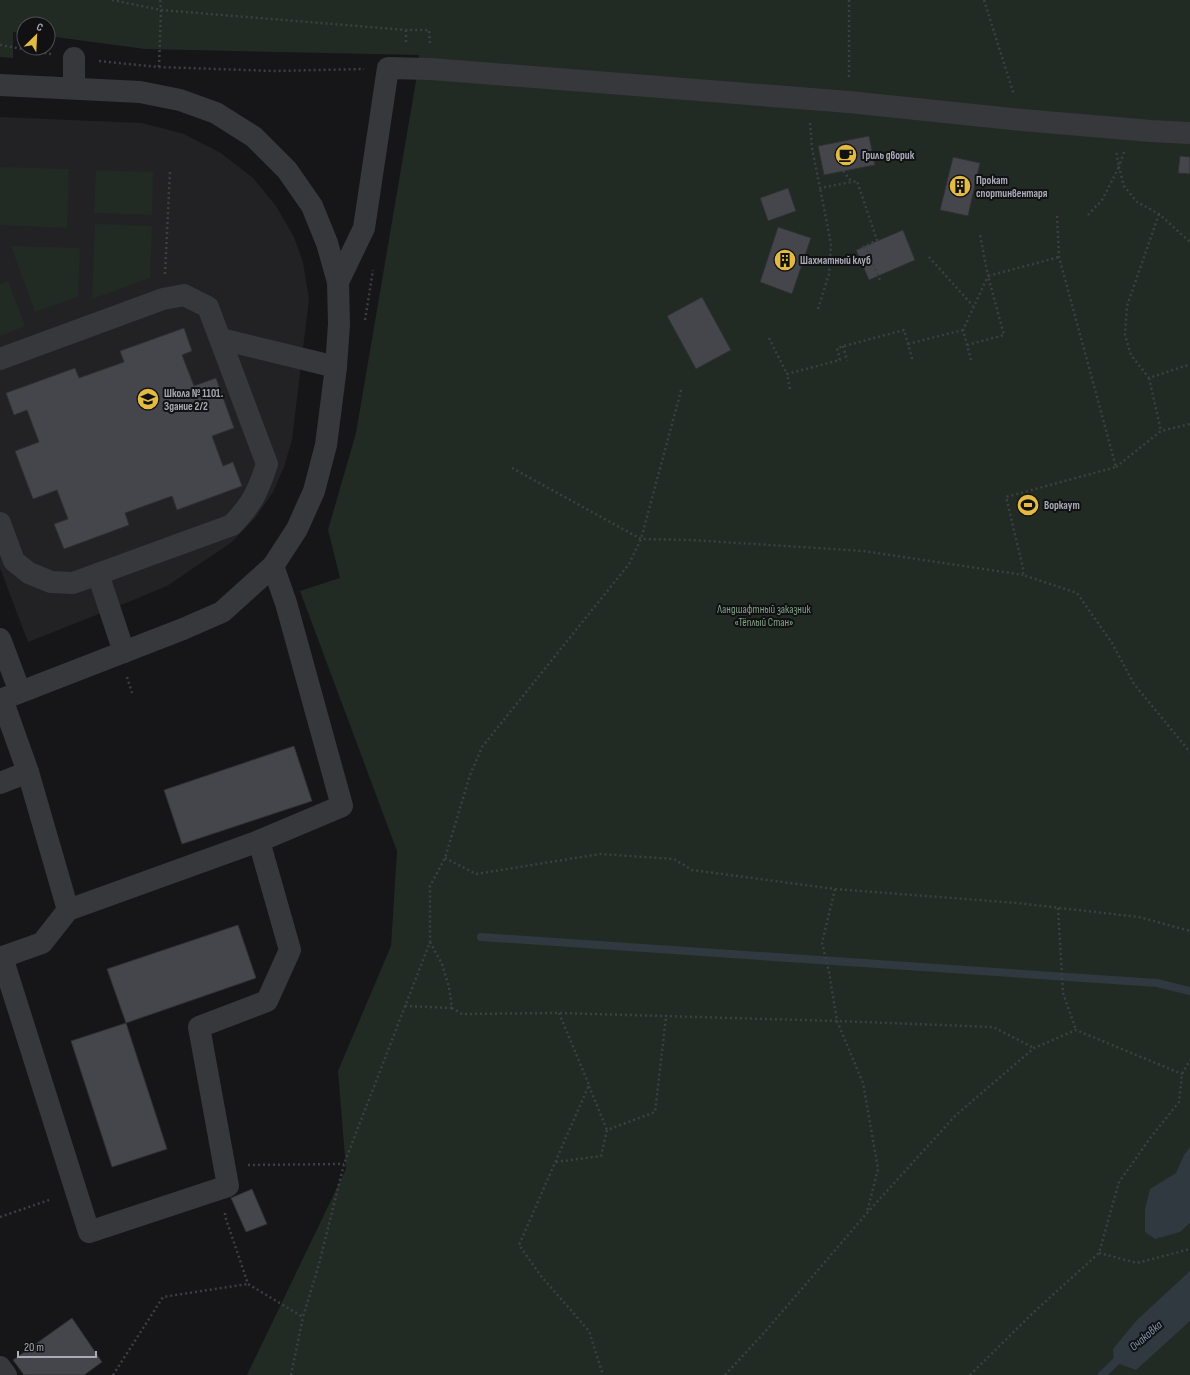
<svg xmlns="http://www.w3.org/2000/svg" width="1190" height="1375" viewBox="0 0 1190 1375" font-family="'Sofia Sans Condensed',sans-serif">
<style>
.built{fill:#222225}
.green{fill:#222a24}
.water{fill:#303840}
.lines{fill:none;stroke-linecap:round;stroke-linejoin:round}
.stream{stroke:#303840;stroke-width:8}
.building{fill:#45464b;stroke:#303034}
.path{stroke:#3d3f43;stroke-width:2.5;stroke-dasharray:2 3;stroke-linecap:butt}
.minor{stroke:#37383c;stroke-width:22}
.labels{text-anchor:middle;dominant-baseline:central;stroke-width:4;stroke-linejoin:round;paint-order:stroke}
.poi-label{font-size:11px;font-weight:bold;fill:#a9acb7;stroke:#111113;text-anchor:start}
.park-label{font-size:11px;fill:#81a086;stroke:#111113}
.water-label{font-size:12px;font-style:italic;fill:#8397af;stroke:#111113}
</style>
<rect width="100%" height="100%" fill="#161618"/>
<!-- built -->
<polygon class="built" points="0,117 142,123 184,134 221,153 253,178 276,206 294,237 303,262 309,299 292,440 284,467 273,492 256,517 232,542 167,586 109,610 28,642 0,568"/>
<!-- green -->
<g class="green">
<polygon points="0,0 1190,0 1190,1375 247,1375 346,1169 338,1071 391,946 397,851 300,591 340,578 328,530 356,433 418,69 419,55 145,49 48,36 48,24 24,24 24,33 13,32 13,58 0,57"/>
<polygon points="0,167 69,169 67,228 0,225"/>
<polygon points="96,170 153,172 152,215 94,213"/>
<polygon points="95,224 152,226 150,278 92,299"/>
<polygon points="11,246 80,248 78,297 35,312"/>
<polygon points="8,281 25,326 0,336 0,284"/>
</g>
<!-- water -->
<g class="water">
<polygon points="1190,1147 1190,1223 1180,1232 1155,1239 1145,1232 1145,1209 1150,1189 1176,1173 1184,1155"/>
<polygon points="1190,1271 1190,1321 1136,1370 1114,1362 1113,1349 1137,1320"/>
</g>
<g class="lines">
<!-- stream -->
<g class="stream">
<polyline points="481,937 1157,983 1190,991"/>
<polyline points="1102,1375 1123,1355"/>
</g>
</g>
<!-- building -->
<g class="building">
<polygon points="869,136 875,165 824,175 818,146"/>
<polygon points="1180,156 1190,157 1190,174 1178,173"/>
<polygon points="953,157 980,163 968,216 940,210"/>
<polygon points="788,188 796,211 768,221 760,198"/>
<polygon points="778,227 811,238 792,294 760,282"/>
<polygon points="903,230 915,260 869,280 856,250"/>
<polygon points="702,297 731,350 696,369 667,316"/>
<polygon points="184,328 192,351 182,355 194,386 216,378 234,428 212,436 223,466 233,462 242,486 177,510 172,496 125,513 129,525 64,549 54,524 68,519 57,490 33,499 15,451 39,442 27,410 14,415 6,393 75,368 79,378 124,362 120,351"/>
<polygon points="294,746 312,801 182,844 164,790"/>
<polygon points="238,925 256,978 126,1023 107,969"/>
<polygon points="126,1023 167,1149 112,1167 71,1041"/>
<polygon points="252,1189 267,1224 246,1232 231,1198"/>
<polygon points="72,1318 102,1362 84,1375 24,1375 13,1360"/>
</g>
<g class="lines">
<!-- path -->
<g class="path">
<polyline points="112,0 161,10 406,30 429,30 430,44"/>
<polyline points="849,0 849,77"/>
<polyline points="984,0 1014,95"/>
<polyline points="406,30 406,45"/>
<polyline points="0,45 51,54"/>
<polyline points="99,61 159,67 274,71 364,69"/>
<polyline points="159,67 161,10 160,0"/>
<polyline points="810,123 812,148 820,188 857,181 877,240 862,248"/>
<polyline points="1124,152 1119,167 1124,186 1137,202 1159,214 1190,242"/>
<polyline points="843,171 852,182"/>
<polyline points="1159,214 1127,306 1125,335 1131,355 1149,378 1185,366 1190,365"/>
<polyline points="1088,215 1102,200 1119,167 1116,151"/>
<polyline points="1057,216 1059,257 1116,467 1006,497 1023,568 1023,575 1077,593 1112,643 1134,684 1190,752"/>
<polyline points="865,246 880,280"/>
<polyline points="929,257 973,306"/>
<polyline points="165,274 170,171"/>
<polyline points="818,309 829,274 831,244 820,188"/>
<polyline points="365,320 373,270"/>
<polyline points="769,338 787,374"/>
<polyline points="908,344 963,330"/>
<polyline points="967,345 1004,335 988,276 1059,257"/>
<polyline points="843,346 847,361"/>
<polyline points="971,360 963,330 988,276 980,235"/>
<polyline points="1149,378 1161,431"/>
<polyline points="790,389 787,374 840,360 837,348 904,330 913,362"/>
<polyline points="1116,467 1161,431 1190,424"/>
<polyline points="512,468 641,539 691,540 864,551 1023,575"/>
<polyline points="127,677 132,693"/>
<polyline points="445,858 476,874 600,854 674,859 692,870 835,889 1017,903 1139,917 1190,931"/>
<polyline points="835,889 822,943 829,972 837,1021 863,1083 878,1169 867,1212"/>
<polyline points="1058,908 1063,993 1076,1030"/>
<polyline points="430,942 442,964 449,987 452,1008 462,1014 559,1013 837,1021 993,1027 1034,1048"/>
<polyline points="405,1006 452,1008"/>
<polyline points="559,1013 589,1085 519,1245 541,1276 589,1331 603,1375"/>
<polyline points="589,1086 607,1130"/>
<polyline points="556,1162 601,1156 607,1130 655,1112 666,1017"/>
<polyline points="248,1165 344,1164"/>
<polyline points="225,1213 225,1216 248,1284 303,1317 319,1264 344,1164 430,942 430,886 445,858 470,775 482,747 629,564 641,539 682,387"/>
<polyline points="0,1217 52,1199"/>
<polyline points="1099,1253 1137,1263 1190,1249"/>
<polyline points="113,1375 163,1297 248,1284"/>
<polyline points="291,1375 303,1317"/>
<polyline points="725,1375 763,1334 867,1213 955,1116 1034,1048 1076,1030 1182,1074"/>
<polyline points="970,1375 1035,1311 1099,1253 1119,1182 1151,1137 1179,1102 1182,1074 1190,1060"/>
</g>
<!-- minor -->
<g class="minor">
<polyline points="74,58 74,88"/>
<polyline points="0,85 140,92 180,100 216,113 254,137 287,170 312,206 327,243 338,282 339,324 336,367 326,445 314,491 297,529 273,566 222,612 183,629 0,700"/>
<polyline points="338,282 364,228 388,68 431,69 849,102 1022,120 1151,131 1190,133"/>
<polyline points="221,339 336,367"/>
<path d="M 0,359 L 163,299 L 184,295 L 208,307 L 267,464 C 258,492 252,504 232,525 L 73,583 L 51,582 L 29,573 L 14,561 L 0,523"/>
<polyline points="98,574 124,652"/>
<polyline points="0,639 20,692"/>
<polyline points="0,783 28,772"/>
<polyline points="68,910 259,841"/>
<polyline points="2,957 89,1232 228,1186 199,1027 267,1001 290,950 259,841 342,806 286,603 273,566"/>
<polyline points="0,958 42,943 68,910 28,772 2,699"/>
<polyline points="0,1367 6,1375"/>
</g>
</g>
<!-- icons -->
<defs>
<g id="cafe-disc" transform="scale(1.15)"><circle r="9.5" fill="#e4bb42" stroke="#111113"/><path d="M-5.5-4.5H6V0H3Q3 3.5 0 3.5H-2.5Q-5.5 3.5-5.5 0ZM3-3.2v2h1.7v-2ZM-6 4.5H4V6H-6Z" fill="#111"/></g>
<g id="building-disc" transform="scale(1.15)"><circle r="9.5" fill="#e4bb42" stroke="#111113"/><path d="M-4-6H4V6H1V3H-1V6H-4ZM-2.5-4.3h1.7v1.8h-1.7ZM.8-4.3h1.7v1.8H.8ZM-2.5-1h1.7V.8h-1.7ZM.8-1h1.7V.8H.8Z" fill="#111"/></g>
<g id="school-disc" transform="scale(1.15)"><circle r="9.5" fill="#e4bb42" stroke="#111113"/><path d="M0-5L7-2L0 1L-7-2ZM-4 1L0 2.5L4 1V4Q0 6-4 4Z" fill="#111"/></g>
<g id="stadium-disc" transform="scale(1.15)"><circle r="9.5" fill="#e4bb42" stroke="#111113"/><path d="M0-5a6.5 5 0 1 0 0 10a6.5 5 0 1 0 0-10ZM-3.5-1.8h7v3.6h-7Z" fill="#111"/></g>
</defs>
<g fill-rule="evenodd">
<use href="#cafe-disc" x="846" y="155"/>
<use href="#building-disc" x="960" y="186"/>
<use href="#building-disc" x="785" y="260"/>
<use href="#school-disc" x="148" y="399"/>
<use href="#stadium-disc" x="1028" y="505"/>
</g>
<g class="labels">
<!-- poi labels -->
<g class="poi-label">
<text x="862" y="155">Гриль дворик</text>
<text x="976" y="180">Прокат<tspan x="976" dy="13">спортинвентаря</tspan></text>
<text x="800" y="260">Шахматный клуб</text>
<text x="164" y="393">Школа № 1101.<tspan x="164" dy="13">Здание 2/2</tspan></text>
<text x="1044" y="505">Воркаут</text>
</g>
<!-- park labels -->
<g class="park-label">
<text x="764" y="609">Ландшафтный заказник<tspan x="764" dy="13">«Тёплый Стан»</tspan></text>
</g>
<!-- water labels -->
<g class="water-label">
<text transform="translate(1146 1336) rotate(-41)">Очаковка</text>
</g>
</g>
<!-- north arrow -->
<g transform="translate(36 36) rotate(24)"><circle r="19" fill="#111113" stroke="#4e4f55"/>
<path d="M0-3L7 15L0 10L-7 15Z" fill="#e4bb42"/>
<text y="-6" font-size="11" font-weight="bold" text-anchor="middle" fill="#a9acb7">С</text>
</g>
<!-- scale -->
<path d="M18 1351v6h78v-6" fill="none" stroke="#a9acb7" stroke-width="2"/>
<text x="24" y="1351" font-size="12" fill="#a9acb7" stroke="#111113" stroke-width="3" paint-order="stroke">20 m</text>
</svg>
